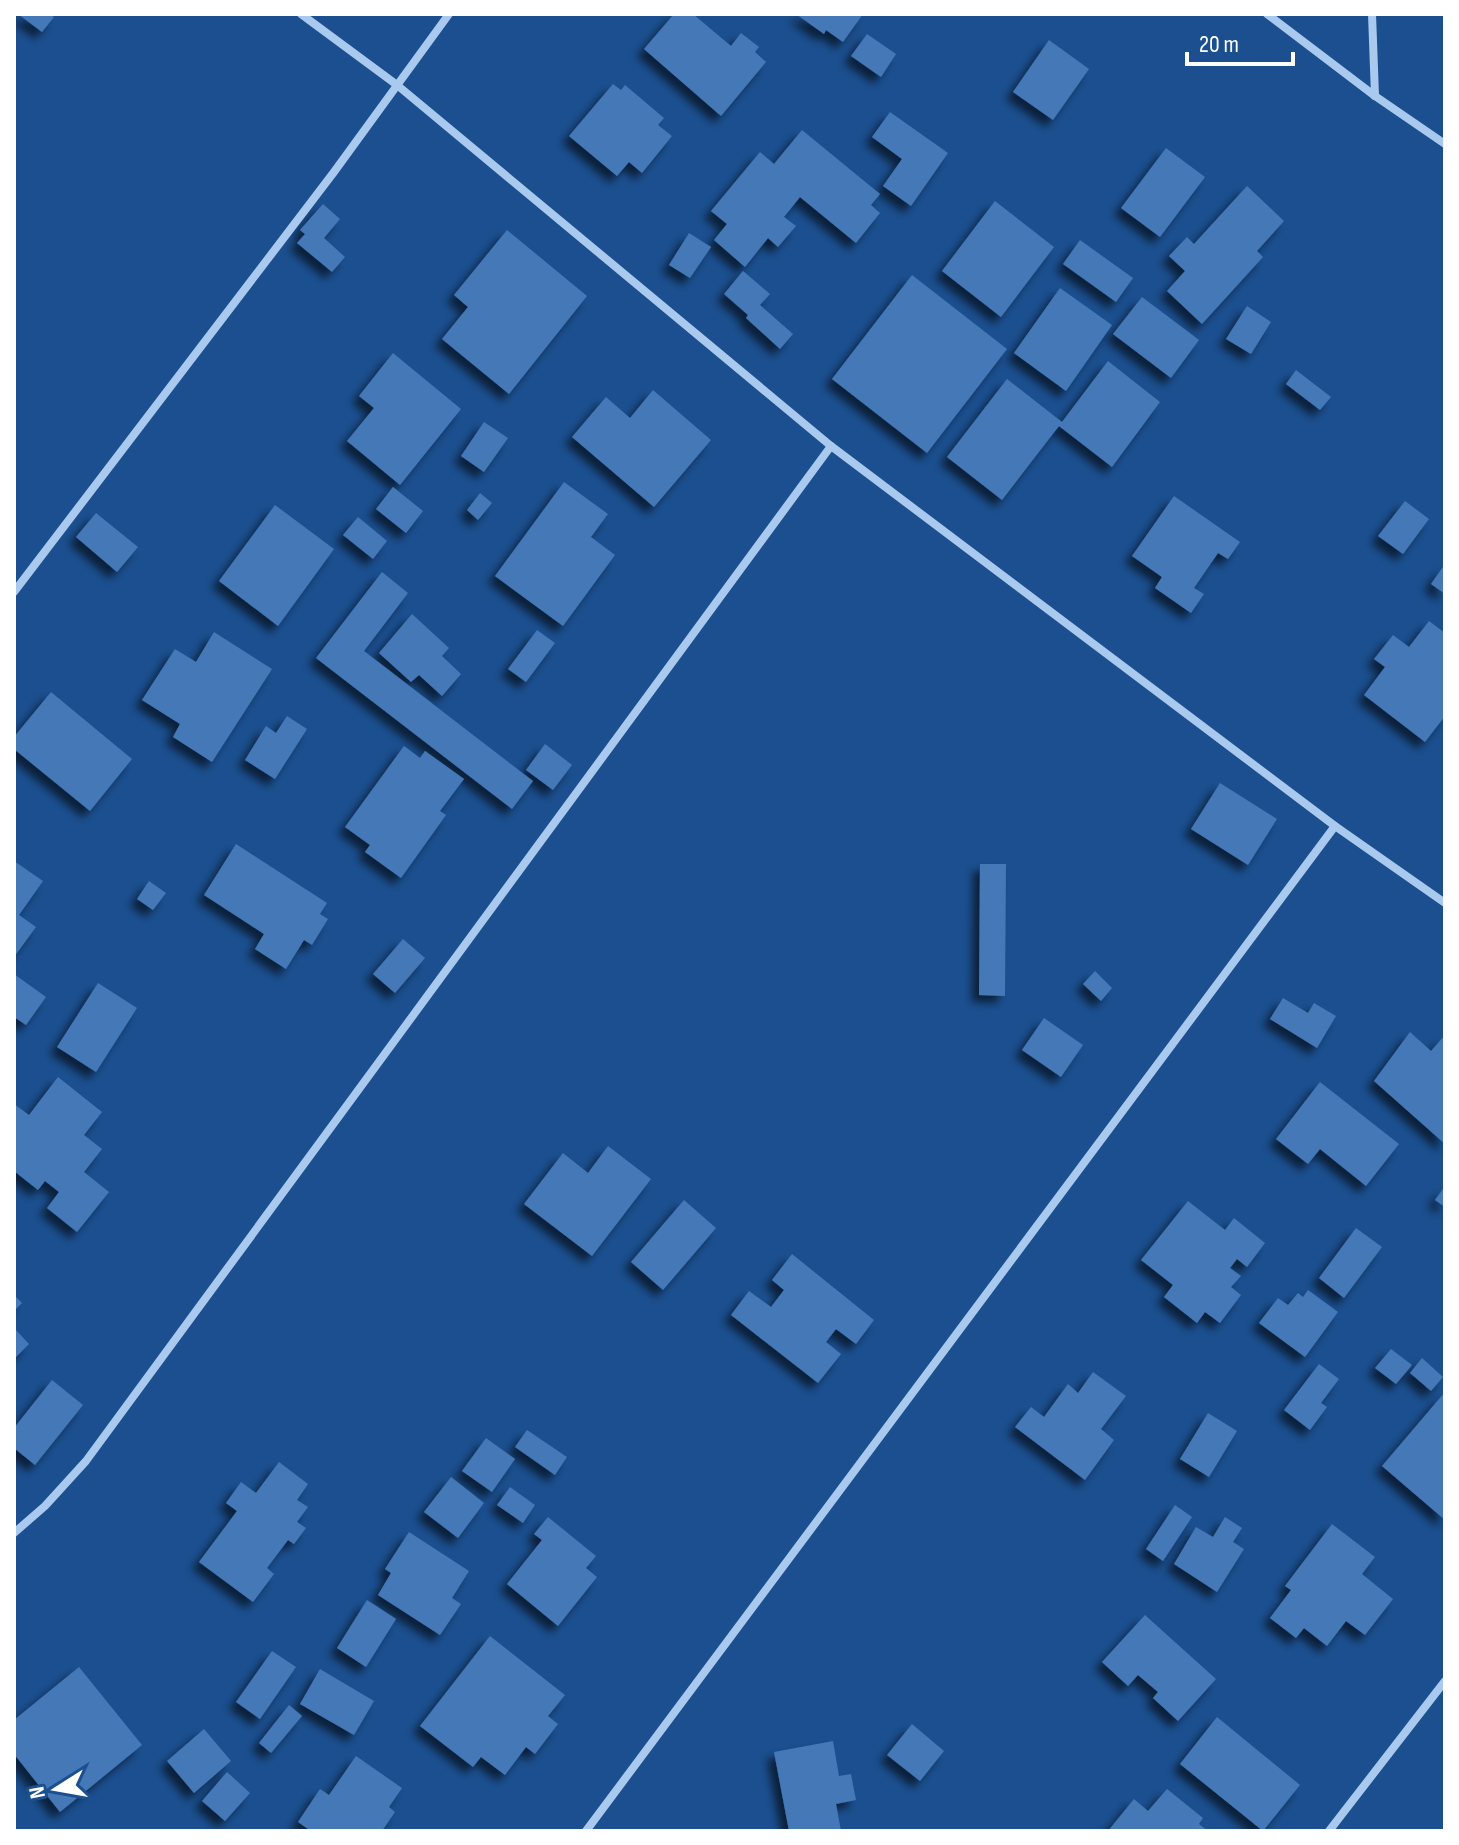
<svg xmlns="http://www.w3.org/2000/svg" width="1459" height="1845" viewBox="0 0 1459 1845" font-family="'Sofia Sans Condensed',sans-serif">
<style>
.building{fill:#4478b7;filter:url(#shadow)}
.lines{fill:none;stroke-linecap:round;stroke-linejoin:round}
.street{stroke:#a9c9ee;stroke-width:8}
</style>
<defs>
<filter id="shadow"><feDropShadow dx="-7" dy="7" stdDeviation="4" flood-color="#0009"/></filter>
</defs>
<rect width="100%" height="100%" fill="#1b4f8f"/>
<!-- building -->
<g class="building">
<polygon points="18,14 50,14 54,17 42,32"/>
<polygon points="674,14 693,14 731,46 741,33 759,47 755,52 766,62 721,116 644,49"/>
<polygon points="796,14 863,14 843,42 826,30 824,34"/>
<polygon points="867,34 896,54 881,77 851,56"/>
<polygon points="1049,40 1089,69 1053,120 1013,92"/>
<polygon points="613,84 621,90 625,85 664,118 658,125 672,136 642,173 629,162 617,176 569,136"/>
<polygon points="890,112 948,153 911,206 883,186 902,159 872,137"/>
<polygon points="802,130 880,194 871,205 880,213 856,243 800,197 784,217 796,226 778,247 768,238 745,267 714,240 727,224 711,211 760,152 774,164"/>
<polygon points="1166,148 1205,177 1160,237 1121,208"/>
<polygon points="1247,186 1284,221 1257,251 1263,257 1202,324 1167,291 1185,271 1169,256 1187,237 1194,244"/>
<polygon points="995,201 1054,247 1001,317 942,271"/>
<polygon points="323,204 340,219 324,238 345,257 332,272 297,243 305,234 300,230"/>
<polygon points="507,230 587,296 509,394 442,339 468,307 454,295"/>
<polygon points="689,233 711,247 690,278 669,265"/>
<polygon points="1080,240 1133,278 1116,302 1063,264"/>
<polygon points="743,271 770,294 760,305 793,334 780,349 746,318 748,315 724,294"/>
<polygon points="912,275 1007,349 927,453 832,379"/>
<polygon points="1060,288 1112,325 1066,391 1014,353"/>
<polygon points="1142,297 1199,340 1171,378 1113,334"/>
<polygon points="1247,306 1271,322 1251,354 1226,339"/>
<polygon points="393,353 461,409 400,485 347,441 374,408 359,396"/>
<polygon points="1108,361 1160,402 1112,467 1059,426 1002,500 947,457 1007,379 1062,422"/>
<polygon points="1296,370 1331,397 1320,410 1286,384"/>
<polygon points="653,390 711,440 654,507 572,437 606,397 630,418"/>
<polygon points="484,422 508,438 484,472 461,456"/>
<polygon points="564,482 608,514 591,537 615,555 563,626 495,576"/>
<polygon points="393,487 423,511 406,533 376,509"/>
<polygon points="480,493 492,503 478,520 467,510"/>
<polygon points="1174,496 1240,542 1228,559 1218,553 1194,588 1204,594 1191,613 1155,588 1162,577 1132,556"/>
<polygon points="1405,501 1429,519 1403,554 1378,536"/>
<polygon points="275,505 334,549 278,626 219,581"/>
<polygon points="96,513 138,547 117,572 76,537"/>
<polygon points="358,517 387,541 373,559 343,535"/>
<polygon points="1445,564 1445,594 1431,584"/>
<polygon points="382,572 408,593 364,651 533,781 512,809 316,658"/>
<polygon points="412,614 449,648 442,656 461,674 442,696 419,675 411,682 379,653"/>
<polygon points="1429,621 1445,633 1445,716 1425,742 1364,695 1385,667 1374,659 1393,635 1409,647"/>
<polygon points="537,630 555,643 526,682 508,669"/>
<polygon points="214,632 272,669 212,762 173,737 180,724 142,700 175,649 196,662"/>
<polygon points="51,692 132,759 90,811 14,749 14,737"/>
<polygon points="287,716 307,729 275,779 245,760 266,726 276,733"/>
<polygon points="545,744 572,765 553,790 526,770"/>
<polygon points="404,746 420,758 425,751 464,779 440,811 446,815 401,878 365,852 370,845 345,827"/>
<polygon points="1220,783 1277,819 1248,865 1191,829"/>
<polygon points="236,844 327,903 320,914 328,919 312,945 304,940 286,969 255,949 264,934 204,895"/>
<polygon points="14,861 43,881 19,915 36,927 14,957"/>
<polygon points="980,864 1006,864 1005,996 979,995"/>
<polygon points="149,881 166,893 153,910 137,899"/>
<polygon points="403,939 425,958 395,993 373,974"/>
<polygon points="1095,971 1112,988 1101,1001 1083,984"/>
<polygon points="14,974 46,997 26,1025 14,1017"/>
<polygon points="98,983 137,1008 96,1072 57,1047"/>
<polygon points="1283,998 1308,1013 1314,1003 1336,1016 1317,1048 1270,1019"/>
<polygon points="1044,1018 1083,1045 1061,1077 1022,1050"/>
<polygon points="1410,1032 1431,1051 1445,1035 1445,1144 1374,1081"/>
<polygon points="58,1077 102,1112 84,1135 102,1149 84,1172 109,1192 77,1232 47,1208 59,1192 45,1181 38,1190 14,1171 14,1104 29,1115"/>
<polygon points="1320,1082 1399,1144 1366,1186 1320,1149 1308,1164 1276,1139"/>
<polygon points="608,1146 651,1179 592,1256 524,1204 563,1153 588,1173"/>
<polygon points="1445,1186 1445,1207 1435,1200"/>
<polygon points="684,1200 716,1228 663,1290 631,1262"/>
<polygon points="1188,1201 1225,1230 1234,1218 1265,1243 1247,1267 1237,1259 1230,1268 1241,1276 1231,1287 1241,1295 1220,1323 1205,1312 1197,1323 1164,1297 1173,1285 1141,1260"/>
<polygon points="1356,1228 1382,1247 1344,1298 1319,1278"/>
<polygon points="792,1254 874,1320 856,1344 836,1329 826,1342 841,1354 818,1383 731,1315 749,1291 771,1307 784,1290 772,1280"/>
<polygon points="1308,1290 1338,1312 1305,1357 1259,1323 1278,1298 1288,1305 1298,1293 1303,1297"/>
<polygon points="14,1295 22,1303 14,1311"/>
<polygon points="14,1328 29,1344 14,1359"/>
<polygon points="1391,1349 1412,1365 1396,1384 1375,1368"/>
<polygon points="1422,1358 1443,1377 1431,1391 1410,1373"/>
<polygon points="1319,1364 1339,1379 1321,1403 1327,1407 1310,1430 1284,1410"/>
<polygon points="1093,1372 1126,1396 1101,1429 1114,1440 1085,1480 1015,1427 1031,1407 1044,1417 1068,1384 1078,1393"/>
<polygon points="52,1380 83,1405 35,1465 14,1448 14,1428"/>
<polygon points="1445,1392 1445,1520 1382,1466"/>
<polygon points="1208,1413 1237,1431 1209,1477 1180,1459"/>
<polygon points="527,1430 567,1457 555,1475 515,1447"/>
<polygon points="486,1438 515,1459 492,1492 462,1471"/>
<polygon points="279,1462 308,1484 297,1500 308,1507 297,1522 306,1528 294,1544 288,1540 267,1568 274,1574 253,1602 199,1562 237,1511 226,1503 241,1482 256,1493"/>
<polygon points="451,1477 484,1503 458,1538 424,1512"/>
<polygon points="510,1487 535,1505 523,1523 497,1505"/>
<polygon points="1175,1505 1192,1517 1163,1561 1146,1549"/>
<polygon points="548,1517 596,1556 586,1568 597,1577 558,1626 507,1584 542,1540 534,1534"/>
<polygon points="1225,1517 1242,1528 1233,1542 1244,1549 1217,1592 1174,1564 1196,1527 1213,1537"/>
<polygon points="1332,1524 1375,1557 1362,1574 1393,1599 1365,1635 1346,1621 1327,1646 1304,1628 1296,1638 1270,1618 1291,1590 1285,1586"/>
<polygon points="409,1532 469,1571 452,1598 461,1604 440,1635 378,1595 391,1573 385,1569"/>
<polygon points="367,1600 396,1619 366,1667 337,1648"/>
<polygon points="1145,1615 1216,1679 1178,1721 1153,1698 1158,1692 1138,1675 1128,1686 1102,1662"/>
<polygon points="490,1636 565,1695 548,1716 558,1724 535,1754 526,1747 505,1775 481,1757 473,1767 420,1726"/>
<polygon points="272,1651 296,1667 260,1719 236,1702"/>
<polygon points="79,1667 142,1745 60,1812 14,1754 14,1720"/>
<polygon points="320,1669 374,1701 354,1735 300,1704"/>
<polygon points="289,1705 302,1716 271,1753 259,1743"/>
<polygon points="1217,1717 1300,1785 1263,1831 1180,1764"/>
<polygon points="912,1724 944,1751 920,1781 887,1755"/>
<polygon points="204,1729 231,1761 194,1793 167,1761"/>
<polygon points="833,1741 839,1776 851,1774 856,1800 836,1804 841,1831 789,1831 774,1752"/>
<polygon points="356,1756 402,1788 389,1807 395,1812 382,1831 311,1831 298,1822 320,1789 329,1795"/>
<polygon points="227,1772 250,1793 225,1821 202,1801"/>
<polygon points="1167,1789 1203,1818 1199,1824 1208,1831 1108,1831 1134,1799 1148,1811"/>
</g>
<g class="lines">
<!-- street -->
<g class="street">
<polyline points="301,14 397,85 831,446 1335,826 1445,903"/>
<polyline points="1267,14 1375,96 1445,144"/>
<polyline points="1372,14 1375,96"/>
<polyline points="14,592 334,172 449,14"/>
<polyline points="14,1533 45,1506 86,1461 831,446"/>
<polyline points="586,1831 1335,826"/>
<polyline points="1329,1831 1445,1681"/>
</g>
</g>
<!-- border -->
<rect width="1459" height="1845" fill="none" stroke="#ffffff" stroke-width="32"/>
<!-- north arrow -->
<g transform="translate(56 1789) rotate(259)" stroke="#1b4f8f" stroke-width="6" paint-order="stroke">
<path d="M0-6L14 30L0 20L-14 30Z" fill="#ffffff"/>
<text y="-12" font-size="22" font-weight="bold" text-anchor="middle" fill="#ffffff">N</text>
</g>
<!-- scale -->
<path d="M1187 52v12h106v-12" fill="none" stroke="#ffffff" stroke-width="4"/>
<text x="1199" y="52" font-size="24" fill="#ffffff" stroke="#1b4f8f" stroke-width="6" paint-order="stroke">20 m</text>
</svg>
